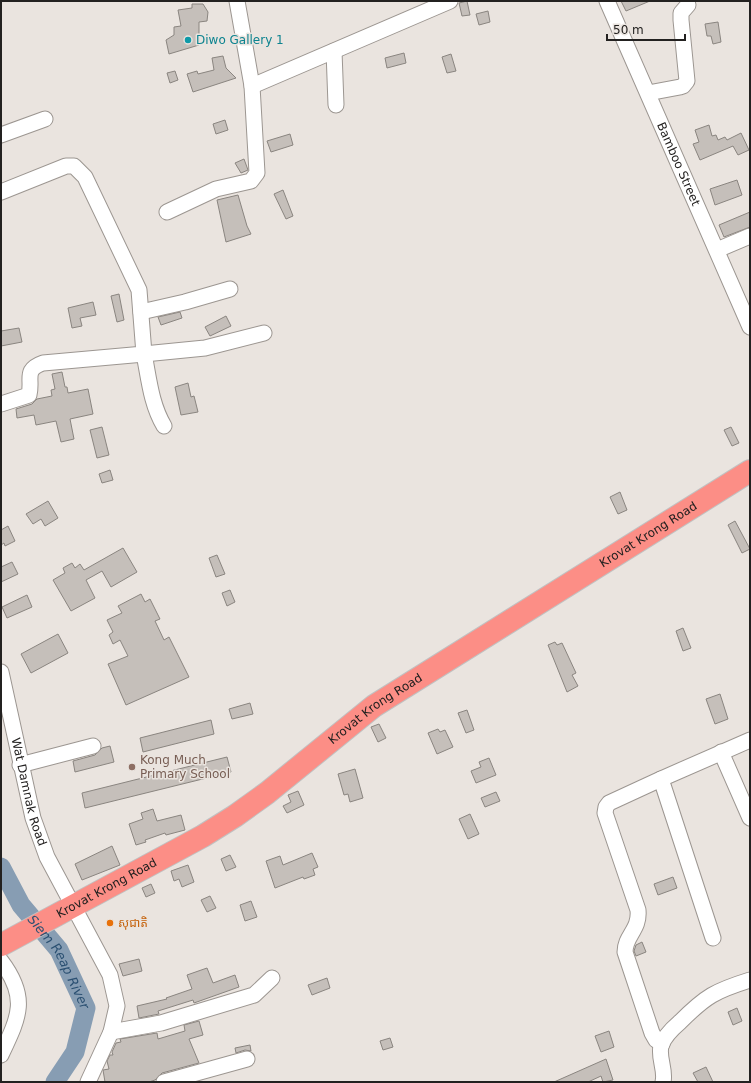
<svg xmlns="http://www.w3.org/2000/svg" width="751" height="1083" viewBox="0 0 751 1083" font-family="'DejaVu Sans','Noto Sans Khmer',sans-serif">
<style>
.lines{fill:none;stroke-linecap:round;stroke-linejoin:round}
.river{stroke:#879db3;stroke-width:19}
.building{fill:#c5bfba;stroke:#8a8580}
.minor-casing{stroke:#9c9691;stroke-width:17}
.highway-casing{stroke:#c1c1c1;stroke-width:24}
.minor{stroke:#fff;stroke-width:15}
.highway{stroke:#fc8e86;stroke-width:22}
.culture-dot{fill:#0f9aa8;stroke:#eae4df;stroke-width:1.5}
.education-dot{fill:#8d6e63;stroke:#eae4df;stroke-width:1.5}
.food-dot{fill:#e8710a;stroke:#eae4df;stroke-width:1.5}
.labels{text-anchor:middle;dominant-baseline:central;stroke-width:3;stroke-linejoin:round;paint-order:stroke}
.culture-label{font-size:12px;fill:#0d838f;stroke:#eae4df;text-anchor:start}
.street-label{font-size:12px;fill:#232120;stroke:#eae4df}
.education-label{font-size:12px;fill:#785e54;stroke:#eae4df;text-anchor:start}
.food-label{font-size:12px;fill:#c56008;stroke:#eae4df;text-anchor:start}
.water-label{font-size:13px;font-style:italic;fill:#2b5072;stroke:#eae4df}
</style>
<rect width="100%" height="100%" fill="#eae4df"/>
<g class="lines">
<!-- river -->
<path class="river" id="s1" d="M 1,867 L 21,905 L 59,950 L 86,1008 L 75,1052 L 55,1082"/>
</g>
<!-- building -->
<g class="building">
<polygon points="467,1 470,15 462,16 459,3"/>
<polygon points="621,1 650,1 626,11"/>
<polygon points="192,4 203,4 208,12 207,21 199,22 199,45 169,54 166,40 174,35 174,27 181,26 178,10 192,8"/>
<polygon points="488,11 490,22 479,25 476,14"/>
<polygon points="718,22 721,42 713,44 711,36 707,36 705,24"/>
<polygon points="404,53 406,63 387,68 385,58"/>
<polygon points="451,54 456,71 447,73 442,57"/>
<polygon points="223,56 226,68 236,78 193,92 187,74 197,71 198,74 214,70 212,58"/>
<polygon points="175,71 178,80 170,83 167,73"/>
<polygon points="225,120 228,130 216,134 213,124"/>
<polygon points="709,125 712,136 716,135 718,140 725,137 727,140 741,133 749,150 738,155 733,146 700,160 693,144 699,142 695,130"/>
<polygon points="290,134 293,145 271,152 267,141"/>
<polygon points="244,159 248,170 241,173 235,163"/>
<polygon points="737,180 742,195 715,205 710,189"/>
<polygon points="283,190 293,216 286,219 274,194"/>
<polygon points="238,195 247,226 251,234 226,242 217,200"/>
<polygon points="750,212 750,227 724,237 719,225"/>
<polygon points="119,294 124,320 117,322 111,296"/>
<polygon points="93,302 96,315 80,318 82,326 72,328 68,308"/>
<polygon points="180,312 182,318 161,325 158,317"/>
<polygon points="226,316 231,326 210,336 205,327"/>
<polygon points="19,328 22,342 1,346 1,331"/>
<polygon points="62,372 65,387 67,387 68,393 88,389 93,414 70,419 74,439 61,442 56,421 36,425 34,415 17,418 16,409 32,404 37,399 52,396 51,390 55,389 52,374"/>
<polygon points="188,383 191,397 194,396 198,412 181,415 175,387"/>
<polygon points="102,427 109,455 97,458 90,430"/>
<polygon points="731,427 739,443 732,446 724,430"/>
<polygon points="110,470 113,480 102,483 99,474"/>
<polygon points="620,492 627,510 618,514 610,497"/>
<polygon points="48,501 58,518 45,526 41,519 33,524 26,514"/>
<polygon points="735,521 750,549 742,553 728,525"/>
<polygon points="8,526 15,541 5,546 4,543 1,545 1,530"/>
<polygon points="123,548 137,572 111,587 102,571 86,580 95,598 71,611 53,580 65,573 63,568 72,563 75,568 80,564 84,570"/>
<polygon points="217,555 225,574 216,577 209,558"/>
<polygon points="12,562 18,574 1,582 1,567"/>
<polygon points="230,590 235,602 227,606 222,593"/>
<polygon points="141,594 145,602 150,599 160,619 155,621 164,640 169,637 189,677 126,705 108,664 128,656 120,640 113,644 109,635 113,632 107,620 122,613 118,606"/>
<polygon points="27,595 32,607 7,618 2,607"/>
<polygon points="683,628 691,648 683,651 676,631"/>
<polygon points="58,634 68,653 31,673 21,654"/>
<polygon points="555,642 557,645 562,643 576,673 572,675 578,686 567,692 548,645"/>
<polygon points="720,694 728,719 715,724 706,699"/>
<polygon points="250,703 253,714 232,719 229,709"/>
<polygon points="467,710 474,730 466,733 458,713"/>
<polygon points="211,720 214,734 143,752 140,738"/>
<polygon points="379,724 386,738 378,742 371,727"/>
<polygon points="438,729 440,732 445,730 453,747 437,754 428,733"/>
<polygon points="110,746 114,762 75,772 73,761 95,755 102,748"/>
<polygon points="227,757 231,772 85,808 82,793"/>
<polygon points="489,758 496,775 476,783 471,771 481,767 479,762"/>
<polygon points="355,769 363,798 350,802 348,794 344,795 338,774"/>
<polygon points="298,791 304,805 287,813 283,806 291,802 288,795"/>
<polygon points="496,792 500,801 485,807 481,798"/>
<polygon points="153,809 157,821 181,815 185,830 166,835 165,833 145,840 146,842 136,845 129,824 143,819 141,813"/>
<polygon points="470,814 479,834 468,839 459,819"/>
<polygon points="112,846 120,865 82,880 75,864"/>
<polygon points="312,853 318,867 313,869 315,875 304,879 303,877 275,888 266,861 280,856 283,865"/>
<polygon points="230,855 236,867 226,871 221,859"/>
<polygon points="188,865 194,882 182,887 179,879 174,881 171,871"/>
<polygon points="673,877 677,888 658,895 654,884"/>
<polygon points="151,884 155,893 146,897 142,888"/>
<polygon points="210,896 216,908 207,912 201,900"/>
<polygon points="251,901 257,917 245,921 240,905"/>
<polygon points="642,942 646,952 636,956 634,951 636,945"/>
<polygon points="139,959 142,971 123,976 119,964"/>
<polygon points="207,968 213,983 235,975 239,987 194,1003 193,1000 158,1011 159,1014 139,1018 137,1006 167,999 166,998 192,989 187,975"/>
<polygon points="327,978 330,988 312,995 308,985"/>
<polygon points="737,1008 742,1021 733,1025 728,1012"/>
<polygon points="199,1021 203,1035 189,1039 199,1063 162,1073 155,1080 149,1082 105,1082 103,1070 109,1069 107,1061 110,1055 113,1055 112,1052 116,1043 121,1042 120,1039 157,1033 158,1039 185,1031 184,1025"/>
<polygon points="609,1031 614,1047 601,1052 595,1036"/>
<polygon points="390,1038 393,1047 383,1050 380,1041"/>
<polygon points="250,1045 251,1051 245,1050 236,1053 235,1048"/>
<polygon points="606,1059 613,1080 603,1082 601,1076 588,1082 554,1082"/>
<polygon points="706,1067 713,1082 698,1082 693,1073"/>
</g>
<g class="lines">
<!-- minor casing -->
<g class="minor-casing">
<g id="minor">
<path id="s2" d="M 607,1 L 750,327"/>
<polyline points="334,51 336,105"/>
<polyline points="252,86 450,1"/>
<polyline points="648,93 680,87 683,86 687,81 681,20 681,13 688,5"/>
<polyline points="1,135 45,119"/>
<path d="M 1,192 L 66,166 L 74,166 L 85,177 L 139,290 L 144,354 L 43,363 C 23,370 33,379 29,395 L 1,404"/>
<polyline points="167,212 216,189 251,181 257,173 252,86 237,1"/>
<polyline points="717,250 750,236"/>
<polyline points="141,312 185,302 230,289"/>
<path d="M 164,426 C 151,404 149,379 144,354 L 205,348 L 264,333"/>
<path id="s3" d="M 1,672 L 33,818 L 47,857 L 110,975 L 117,1006 L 111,1032 L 88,1082"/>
<polyline points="721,752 750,818"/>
<polyline points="20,765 93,746"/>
<path d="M 661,779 L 609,803 L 606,807 L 605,813 L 638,910 C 640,930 625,935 625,952 L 652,1033 L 656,1040 L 662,1044"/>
<polyline points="713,938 661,779 750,740"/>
<path d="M 1,961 C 29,998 19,1017 1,1055"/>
<polyline points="111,1032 161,1023 254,995 272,978"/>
<polyline points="164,1082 247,1059"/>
<path d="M 663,1082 C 666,1070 658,1058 661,1046 C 664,1036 673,1028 680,1022 C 706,996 715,991 750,980"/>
</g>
</g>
<!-- highway casing -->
<g class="highway-casing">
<g id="highway">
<path id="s4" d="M 1,945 L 203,836 L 235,816 L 267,793 L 374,706 L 750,471"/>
</g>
</g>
<!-- minor -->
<use href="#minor" class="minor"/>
<!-- highway -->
<use href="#highway" class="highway"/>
</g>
<!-- markers -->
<circle class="culture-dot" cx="188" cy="40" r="4"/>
<circle class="education-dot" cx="132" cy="767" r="4"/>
<circle class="food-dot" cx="110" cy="923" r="4"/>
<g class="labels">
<!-- culture labels -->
<g class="culture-label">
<text x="196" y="40">Diwo Gallery 1</text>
</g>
<!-- street labels -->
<g class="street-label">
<text stroke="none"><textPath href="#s2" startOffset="178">Bamboo Street</textPath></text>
<text stroke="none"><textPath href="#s4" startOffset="768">Krovat Krong Road</textPath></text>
<text stroke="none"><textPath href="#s4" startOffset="444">Krovat Krong Road</textPath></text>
<text stroke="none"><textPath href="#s3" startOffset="123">Wat Damnak Road</textPath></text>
<text stroke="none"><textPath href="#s4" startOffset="120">Krovat Krong Road</textPath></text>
</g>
<!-- education labels -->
<g class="education-label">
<text x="140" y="760">Kong Much<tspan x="140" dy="14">Primary School</tspan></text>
</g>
<!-- food labels -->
<g class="food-label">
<text x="118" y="923">សុជាតិ</text>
</g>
<!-- water labels -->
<g class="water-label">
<text stroke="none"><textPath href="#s1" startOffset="112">Siem Reap River</textPath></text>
</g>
</g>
<!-- border -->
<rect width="751" height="1083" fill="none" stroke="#232120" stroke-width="4"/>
<!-- scale -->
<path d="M607 34v6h78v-6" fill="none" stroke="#232120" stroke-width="2"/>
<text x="613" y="34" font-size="12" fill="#232120" stroke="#eae4df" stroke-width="3" paint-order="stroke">50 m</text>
</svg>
